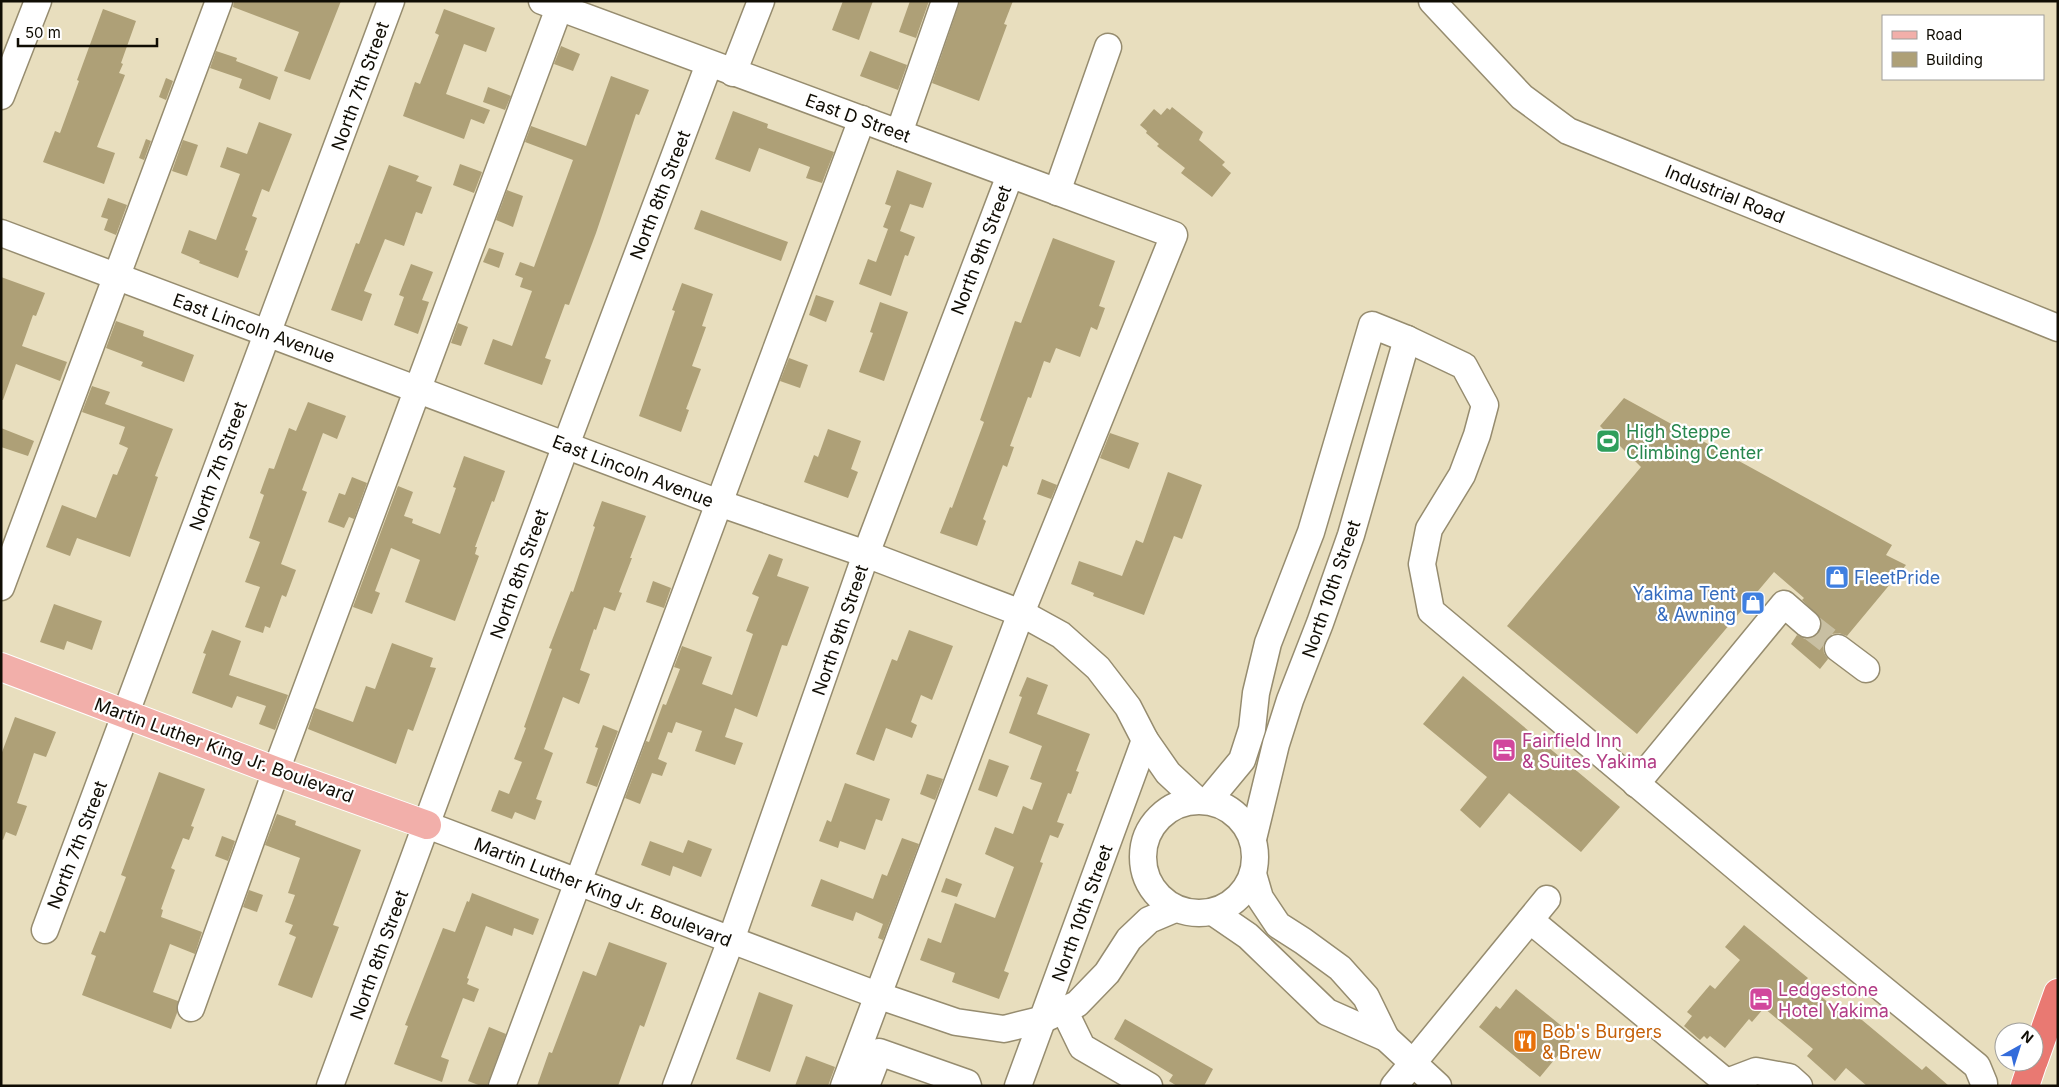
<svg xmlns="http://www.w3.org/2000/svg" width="2059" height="1087" viewBox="0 0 2059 1087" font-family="Inter,sans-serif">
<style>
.building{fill:#aea077}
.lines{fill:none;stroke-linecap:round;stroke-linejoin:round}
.minor-tunnel{stroke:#c8bfa2;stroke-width:26;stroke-dasharray:26 13;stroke-linecap:butt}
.minor-casing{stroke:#968c6f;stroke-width:29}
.major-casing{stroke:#fff;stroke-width:30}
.highway-casing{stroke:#fff;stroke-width:30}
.minor{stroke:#fff;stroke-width:26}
.major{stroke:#f2afaa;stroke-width:28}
.highway{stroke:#e97972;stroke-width:28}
.labels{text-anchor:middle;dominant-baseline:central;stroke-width:4.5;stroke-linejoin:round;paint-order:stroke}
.street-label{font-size:18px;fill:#100d04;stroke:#fff}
.leisure-label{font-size:18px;fill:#27864d;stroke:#fff;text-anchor:start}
.shop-label{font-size:18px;fill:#366cbe;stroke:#fff;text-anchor:start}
.hotel-label{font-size:18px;fill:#b23c85;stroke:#fff;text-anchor:start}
.food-label{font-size:18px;fill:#c56008;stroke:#fff;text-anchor:start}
</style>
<rect width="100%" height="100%" fill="#e8debe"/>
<!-- building -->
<g class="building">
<polygon points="234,1 341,1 310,80 284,71 299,32 233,7"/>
<polygon points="843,1 873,1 859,40 832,30"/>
<polygon points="910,1 929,1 916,38 899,32"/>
<polygon points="960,1 1013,1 1004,24 1007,25 979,101 932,83"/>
<polygon points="103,9 136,21 121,63 123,64 119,73 125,75 97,147 115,153 104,184 43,162 55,131 60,133 79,81 77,80"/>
<polygon points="444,9 495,28 486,52 464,44 446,94 490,110 484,124 471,119 464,139 403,116 415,82 420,84 439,35 435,33"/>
<polygon points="561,46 580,54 573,71 554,64"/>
<polygon points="216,51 237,58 236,61 278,77 270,100 239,88 242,79 210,68"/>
<polygon points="870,51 907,65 898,90 860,76"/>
<polygon points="611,76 649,90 639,115 636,114 596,233 569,305 565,304 545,358 551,360 542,385 484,364 493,339 512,346 532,291 520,287 523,278 515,275 520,262 534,267 573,160 525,142 531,126 586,146"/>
<polygon points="166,78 173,81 166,100 159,97"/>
<polygon points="488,87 511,96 505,110 483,102"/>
<polygon points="1172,107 1203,132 1199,140 1225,162 1222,165 1231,173 1212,197 1181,173 1185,168 1157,146 1159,144 1146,133 1147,131 1140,125 1154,109 1161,115 1167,108 1170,110"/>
<polygon points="733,111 768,124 767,128 834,152 822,183 806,178 810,167 759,148 750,172 715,159"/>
<polygon points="259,122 292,134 269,192 262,189 252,216 257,218 245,250 248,251 238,278 199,263 200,261 181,253 189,230 216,240 240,174 220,167 227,147 247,154"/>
<polygon points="146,139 151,141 144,160 139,158"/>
<polygon points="183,140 198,145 187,176 172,171"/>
<polygon points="460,164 482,172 474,193 453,185"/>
<polygon points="389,165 419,176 416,181 432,187 422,214 416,212 404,246 385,239 364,291 372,294 362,321 331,310 356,243 359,244"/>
<polygon points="897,170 932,183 923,208 910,204 900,231 915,237 908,256 905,255 891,296 859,284 868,259 876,262 888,229 883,227 891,206 885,204"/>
<polygon points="507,190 523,196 513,227 496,220"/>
<polygon points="108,198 127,205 116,235 104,230 108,219 101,217"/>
<polygon points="701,210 788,242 781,261 694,229"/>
<polygon points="1053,238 1115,261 1099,306 1105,308 1097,330 1091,327 1080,357 1056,348 1050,363 1044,361 1031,398 1028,397 1010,446 1014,447 1007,467 1003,465 983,519 986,521 977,546 940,533 950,507 952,508 984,422 980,420 1015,321 1021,323"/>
<polygon points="489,248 504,253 499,268 483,262"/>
<polygon points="411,264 433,272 422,300 429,302 418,334 394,325 404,297 399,295"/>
<polygon points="1,277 45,293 36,316 33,315 22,346 67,362 60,381 16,364 3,400 1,400"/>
<polygon points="682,283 713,294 702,326 706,327 692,366 701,369 686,409 689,410 681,432 639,416 675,311 672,310"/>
<polygon points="816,295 834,301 826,322 809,315"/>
<polygon points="880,302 908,312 884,381 859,372 873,333 870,332"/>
<polygon points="116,321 144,331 143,336 194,355 184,382 141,366 143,362 106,348"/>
<polygon points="458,323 468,327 461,346 451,343"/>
<polygon points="789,358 808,365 800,388 780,381"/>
<polygon points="92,386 110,392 105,404 173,429 155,476 158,477 130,557 77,538 70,556 46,547 62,505 96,518 113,474 117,475 128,448 119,444 125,427 82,412"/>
<polygon points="1624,398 1892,545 1886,555 1906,565 1847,636 1839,633 1832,634 1826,639 1823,647 1824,653 1828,659 1820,669 1791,644 1797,635 1805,639 1812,638 1818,634 1822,626 1821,619 1802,600 1804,598 1774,572 1637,734 1507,626 1641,467 1600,426"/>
<polygon points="308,402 346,416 337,439 323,433 302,490 307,492 281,564 296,570 286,597 282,595 270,628 265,626 263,633 245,627 260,587 245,582 260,542 249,538 264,495 260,493 269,468 274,469 289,428 296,431"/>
<polygon points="1,428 34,441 28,456 1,447"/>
<polygon points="828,429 861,441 851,469 858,472 848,498 804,482 814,455 818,457"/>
<polygon points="1110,433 1139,443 1129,469 1100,458"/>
<polygon points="464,456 505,471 494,502 492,501 475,547 477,547 475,554 479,556 455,621 405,602 420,560 391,548 375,591 380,593 372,614 353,607 398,486 413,492 404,516 413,519 412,523 440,534 456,488 453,487"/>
<polygon points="1168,472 1202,485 1182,539 1174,536 1144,615 1093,596 1094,593 1071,584 1079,561 1122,576 1136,540 1143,543"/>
<polygon points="352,477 367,483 354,519 349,517 344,528 328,522 339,493 345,495"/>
<polygon points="1042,479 1057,485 1051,499 1037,494"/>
<polygon points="602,501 646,516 630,558 632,558 619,592 622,593 615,611 604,607 596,630 594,629 580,670 590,674 579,704 563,697 544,749 553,753 536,799 542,801 535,820 515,812 512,819 491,811 499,790 509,794 522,762 514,759 526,728 524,727 552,649 549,648 571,591 573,592 595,527 593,526"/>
<polygon points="769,554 783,559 777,576 809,587 787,646 782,645 757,717 735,708 725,737 743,743 735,765 695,751 702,731 676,722 672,733 668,732 658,759 667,763 662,776 652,773 640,804 625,798 646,741 649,742 663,704 666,705 680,669 674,667 682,646 712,657 702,684 732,695 753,634 746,631 759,597 752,594"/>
<polygon points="653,581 671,588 664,608 646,602"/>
<polygon points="54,604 102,621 92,650 67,641 64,650 40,642"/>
<polygon points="212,630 241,641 229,675 288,695 275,730 259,724 266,706 237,696 232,708 192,693 206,654 203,653"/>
<polygon points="909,630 953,646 932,700 921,695 911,722 917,725 912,738 886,728 874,761 856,754 892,659 897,661"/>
<polygon points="392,643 433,658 430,667 436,668 413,731 408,729 396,764 308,729 315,708 353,722 366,686 375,689"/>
<polygon points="1463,676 1620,807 1581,852 1509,793 1480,828 1460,810 1487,777 1423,724"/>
<polygon points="1027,677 1048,685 1037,714 1090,734 1076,771 1079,772 1071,794 1068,793 1057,822 1064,824 1058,838 1050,835 1040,862 1043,863 1004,971 1009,973 999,999 952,982 955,973 920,960 928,938 941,943 955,903 995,918 1014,867 985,854 995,827 1013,834 1023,806 1032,810 1042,783 1030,779 1042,746 1009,733 1022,697 1019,696"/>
<polygon points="15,717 56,732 46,757 34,753 17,803 27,806 16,836 6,832 3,840 1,839 1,755"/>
<polygon points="603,725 618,731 597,787 586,783 598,748 595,747"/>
<polygon points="989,759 1009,766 997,797 978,790"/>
<polygon points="159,772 205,789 191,826 194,827 189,840 183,838 171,868 175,870 161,909 163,910 161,917 202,932 195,954 170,944 153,992 178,1001 177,1013 171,1029 82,995 96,956 91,954 100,931 105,933 126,877 121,875"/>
<polygon points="927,774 943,779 935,800 920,794"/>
<polygon points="845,783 890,799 882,821 876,819 865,850 840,841 838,848 819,841 827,820 831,822"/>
<polygon points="277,814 296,821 295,825 361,850 333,925 339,927 312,998 278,985 296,937 289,934 293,925 285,922 295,895 288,893 300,858 265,845"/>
<polygon points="222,836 235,841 228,861 215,856"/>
<polygon points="902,838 919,844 883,940 878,938 883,924 856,912 853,921 811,906 821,879 873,899 882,874 887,876"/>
<polygon points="688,840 712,849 701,877 673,866 670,876 641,865 650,841 683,853"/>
<polygon points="946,878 962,884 957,897 941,892"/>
<polygon points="249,890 263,895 257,912 243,907"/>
<polygon points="472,893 539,919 533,935 514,928 512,936 486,926 467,978 469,979 467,984 479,989 474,1002 463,998 441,1057 449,1060 442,1082 394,1064 408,1026 405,1025 443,928 455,932 467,901 469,902"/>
<polygon points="1744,925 1808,978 1804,982 1844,1016 1850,1010 1922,1070 1926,1066 1949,1086 1867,1086 1846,1068 1835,1081 1807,1056 1813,1049 1764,1008 1752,1022 1749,1019 1725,1048 1710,1036 1707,1039 1704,1036 1700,1040 1684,1026 1692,1016 1687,1012 1710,985 1715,989 1740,960 1725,947"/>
<polygon points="609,942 667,963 644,1027 640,1025 618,1086 537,1086 549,1052 552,1053 583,971 596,976"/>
<polygon points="1516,989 1574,1036 1540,1077 1479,1027 1496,1006 1500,1009"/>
<polygon points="759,992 793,1005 770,1072 736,1059"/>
<polygon points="1125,1019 1213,1069 1204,1086 1177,1086 1169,1081 1173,1075 1114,1039"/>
<polygon points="489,1027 506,1034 487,1086 481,1086 468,1081"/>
<polygon points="806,1056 835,1067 828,1086 795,1086"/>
</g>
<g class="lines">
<!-- minor-tunnel -->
<polyline class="minor-tunnel" points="1807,624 1838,648"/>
<!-- minor casing -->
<g class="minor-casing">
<g id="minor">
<polyline points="542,1 1174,235 1021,613 844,1086"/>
<polyline points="1432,1 1522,97 1568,131 2058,328"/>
<polyline points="733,73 761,1"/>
<polyline points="1,96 38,1"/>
<polyline points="899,133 945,1"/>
<polyline points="1057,192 1108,47"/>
<polyline points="1,233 719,503 866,554 1021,613 1061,635 1098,668 1128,707 1145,740 1168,773 1197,800"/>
<polyline points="1,587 219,1"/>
<polyline points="1838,648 1866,669"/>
<polyline points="1636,784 1784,604 1807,624"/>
<circle cx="1199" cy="857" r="56"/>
<polyline points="1208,801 1242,760 1252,729 1256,693 1268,643 1311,532 1372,325 1407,339 1464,366 1485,405 1477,435 1462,475 1429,529 1422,564 1431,611 1806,926 1977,1066 1984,1083 1984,1086"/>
<polyline points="427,825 877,995 956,1022 1004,1029 1044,1019 1077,1004 1107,973 1129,939 1149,920 1175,909"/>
<polyline points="1253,839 1276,744 1290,700 1320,623 1351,535 1407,339"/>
<polyline points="1253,874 1260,898 1278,925 1303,941 1340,968 1366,997 1386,1038"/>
<polyline points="1213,912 1248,936 1327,1012 1386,1038 1438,1086"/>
<polyline points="1530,920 1731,1086"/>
<polyline points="45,930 391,1"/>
<polyline points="191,1008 276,771 559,8"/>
<polyline points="1064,1010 1082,1047 1149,1086"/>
<polyline points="1727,1082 1756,1071 1789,1077 1799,1086"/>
<polyline points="330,1086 566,445 709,64"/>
<polyline points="502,1086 862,119"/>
<polyline points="676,1086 731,940 866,554 1010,175"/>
<polyline points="866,1086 879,1052 967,1083 968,1086"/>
<polyline points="1018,1086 1145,740"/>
<polyline points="1394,1086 1547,899"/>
</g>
</g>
<!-- major casing -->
<g class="major-casing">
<polyline id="major" points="1,667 276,771 427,825"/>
</g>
<!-- highway casing -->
<g class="highway-casing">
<g id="highway">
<polyline points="2034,1060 2058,993"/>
<polyline points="2025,1086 2033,1062"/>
</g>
</g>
<!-- minor -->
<use href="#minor" class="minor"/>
<!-- major -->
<use href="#major" class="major"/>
<!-- highway -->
<use href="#highway" class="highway"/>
</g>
<!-- icons -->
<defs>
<g id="stadium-square" transform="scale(1.25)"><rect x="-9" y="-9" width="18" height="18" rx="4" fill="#2e9e5b" stroke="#fff"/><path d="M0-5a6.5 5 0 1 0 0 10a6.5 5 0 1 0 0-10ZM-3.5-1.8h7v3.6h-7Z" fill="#fff"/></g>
<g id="shop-square" transform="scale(1.25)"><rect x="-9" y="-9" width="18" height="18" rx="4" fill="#3f7fe0" stroke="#fff"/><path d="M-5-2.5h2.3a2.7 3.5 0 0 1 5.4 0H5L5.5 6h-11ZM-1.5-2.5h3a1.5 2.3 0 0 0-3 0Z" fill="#fff"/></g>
<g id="hotel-square" transform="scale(1.25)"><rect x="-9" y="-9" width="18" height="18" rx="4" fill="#d1479c" stroke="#fff"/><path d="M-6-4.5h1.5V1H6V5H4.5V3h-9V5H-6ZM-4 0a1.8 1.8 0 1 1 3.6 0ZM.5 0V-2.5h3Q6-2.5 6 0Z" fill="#fff"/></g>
<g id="restaurant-square" transform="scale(1.25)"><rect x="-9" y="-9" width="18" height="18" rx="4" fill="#e8710a" stroke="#fff"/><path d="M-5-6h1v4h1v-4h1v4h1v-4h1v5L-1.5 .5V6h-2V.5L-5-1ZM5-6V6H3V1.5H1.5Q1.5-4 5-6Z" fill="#fff"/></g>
</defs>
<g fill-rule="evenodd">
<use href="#stadium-square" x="1608" y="441"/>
<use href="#shop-square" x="1837" y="577"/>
<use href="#shop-square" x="1753" y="603"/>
<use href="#hotel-square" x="1504" y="750"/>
<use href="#hotel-square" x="1761" y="999"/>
<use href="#restaurant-square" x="1525" y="1041"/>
</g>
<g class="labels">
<!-- street labels -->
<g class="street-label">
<text transform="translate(360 86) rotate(-70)">North 7th Street</text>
<text transform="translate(858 118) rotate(20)">East D Street</text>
<text transform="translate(1725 194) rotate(22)">Industrial Road</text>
<text transform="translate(660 195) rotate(-69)">North 8th Street</text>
<text transform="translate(981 250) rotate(-69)">North 9th Street</text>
<text transform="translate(254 328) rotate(20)">East Lincoln Avenue</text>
<text transform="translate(218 466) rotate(-70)">North 7th Street</text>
<text transform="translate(633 471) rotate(21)">East Lincoln Avenue</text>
<text transform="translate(519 574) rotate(-70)">North 8th Street</text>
<text transform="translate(1331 589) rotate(-71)">North 10th Street</text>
<text transform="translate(840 630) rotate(-71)">North 9th Street</text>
<text transform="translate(224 750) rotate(20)">Martin Luther King Jr. Boulevard</text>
<text transform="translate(77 845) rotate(-69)">North 7th Street</text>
<text transform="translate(603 892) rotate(21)">Martin Luther King Jr. Boulevard</text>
<text transform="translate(1082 913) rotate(-70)">North 10th Street</text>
<text transform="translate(379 955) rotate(-70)">North 8th Street</text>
</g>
<!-- leisure labels -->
<g class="leisure-label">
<text x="1626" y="431">High Steppe<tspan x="1626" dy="21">Climbing Center</tspan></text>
</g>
<!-- shop labels -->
<g class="shop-label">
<text x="1854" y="577">FleetPride</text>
<text x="1736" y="593" text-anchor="end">Yakima Tent<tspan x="1736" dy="21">&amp; Awning</tspan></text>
</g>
<!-- hotel labels -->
<g class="hotel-label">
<text x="1522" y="740">Fairfield Inn<tspan x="1522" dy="21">&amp; Suites Yakima</tspan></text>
<text x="1778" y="989">Ledgestone<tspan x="1778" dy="21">Hotel Yakima</tspan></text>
</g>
<!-- food labels -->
<g class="food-label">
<text x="1542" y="1031">Bob's Burgers<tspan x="1542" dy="21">&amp; Brew</tspan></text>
</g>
</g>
<!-- border -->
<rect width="2059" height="1087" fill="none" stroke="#100d04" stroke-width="5"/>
<!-- legend -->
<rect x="1882" y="15" width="162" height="65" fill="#ffffff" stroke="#9f9e9b"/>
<rect x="1892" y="31" width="25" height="8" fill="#f2afaa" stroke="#9f9e9b"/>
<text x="1926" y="40" font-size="15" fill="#100d04">Road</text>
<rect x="1892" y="52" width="25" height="15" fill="#aea077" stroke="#9f9e9b"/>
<text x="1926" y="65" font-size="15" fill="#100d04">Building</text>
<!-- north arrow -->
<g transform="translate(2019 1047) rotate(39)"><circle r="24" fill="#ffffff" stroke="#9f9e9b"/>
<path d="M0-4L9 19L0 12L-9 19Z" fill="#346cdb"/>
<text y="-8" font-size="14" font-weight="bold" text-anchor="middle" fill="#100d04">N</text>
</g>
<!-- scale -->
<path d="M18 38v8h139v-8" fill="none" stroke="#100d04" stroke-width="2.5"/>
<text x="25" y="38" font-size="15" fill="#100d04" stroke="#ffffff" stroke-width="4" paint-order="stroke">50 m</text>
</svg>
